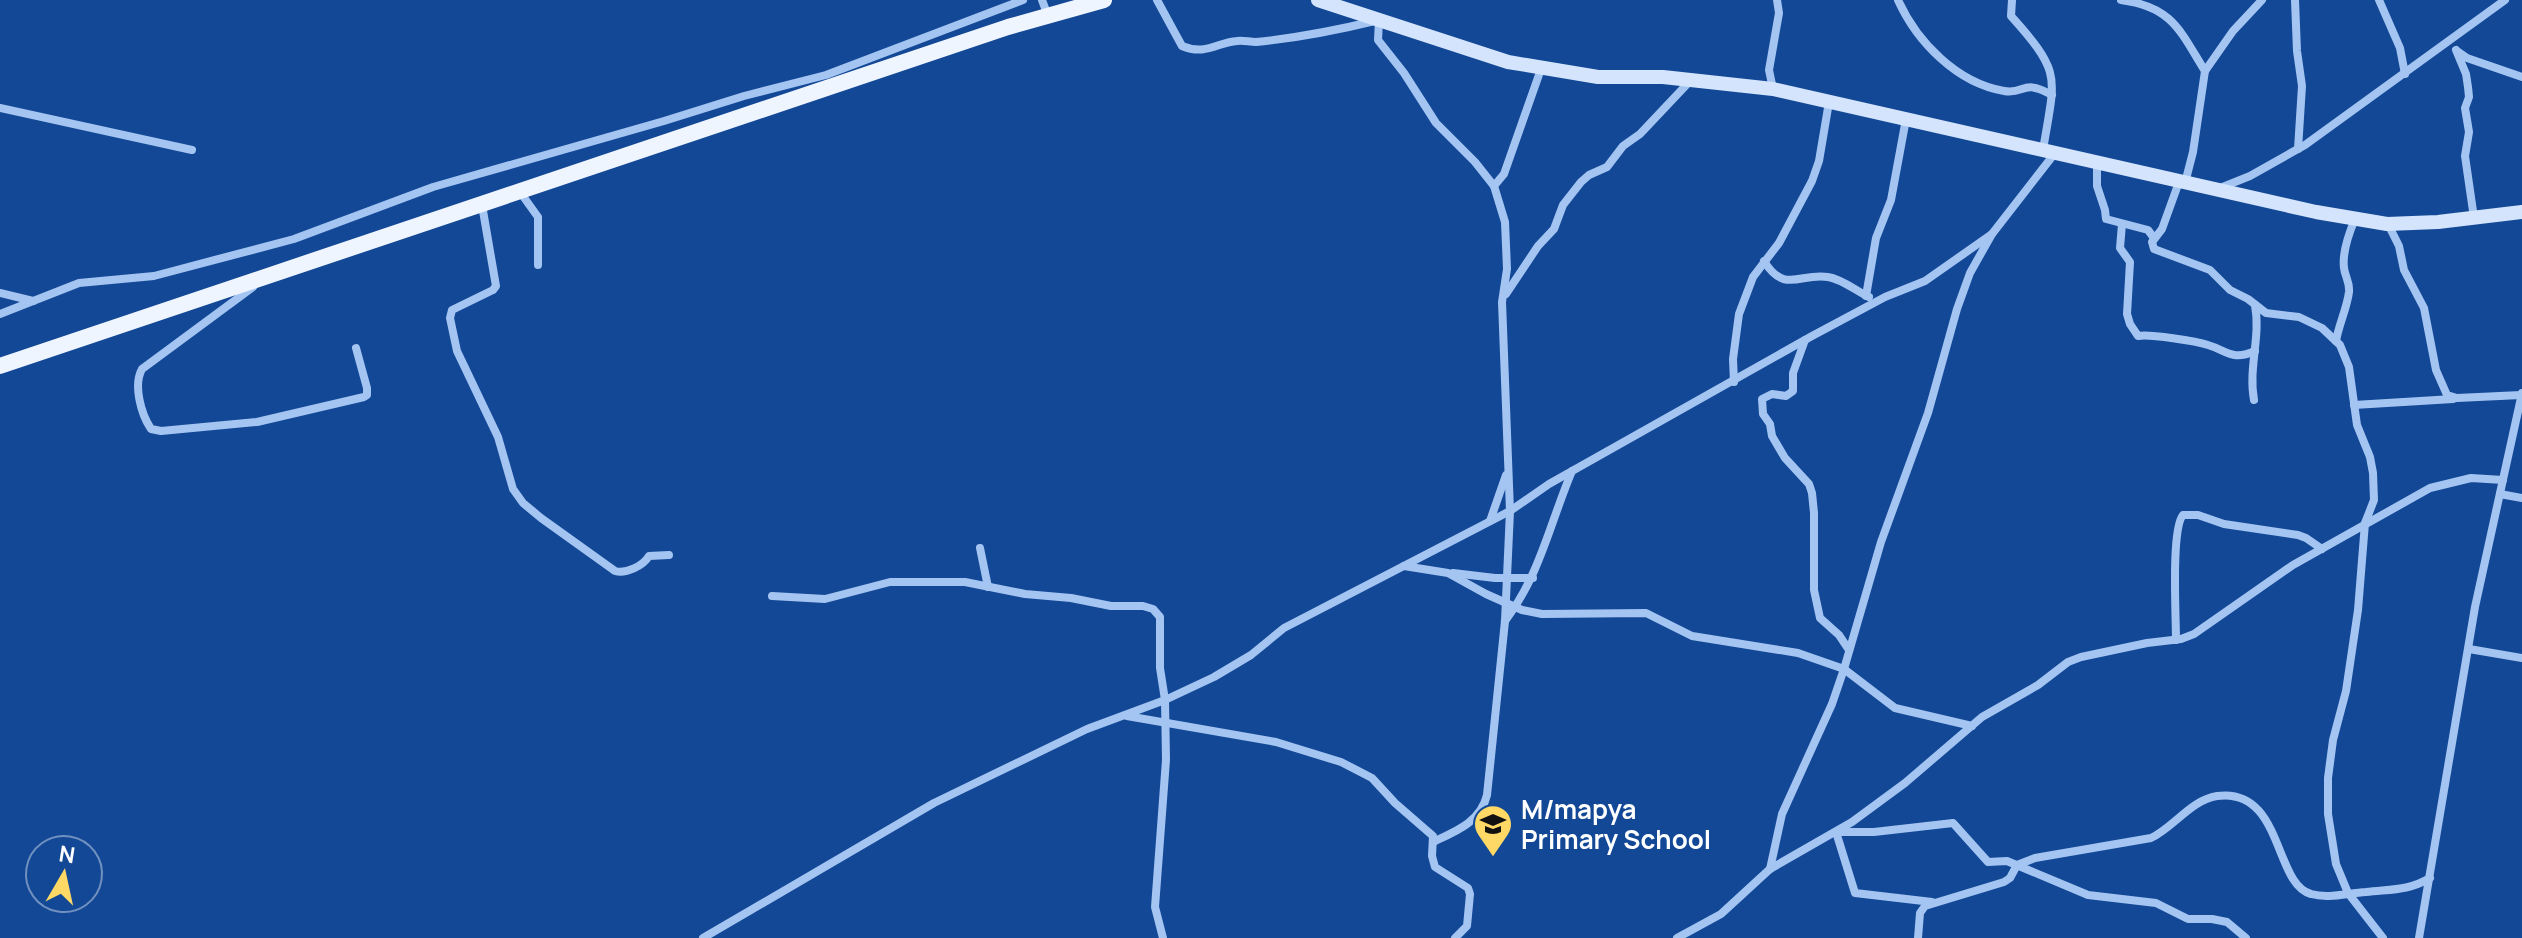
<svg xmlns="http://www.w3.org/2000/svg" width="2522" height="938" viewBox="0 0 2522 938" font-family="Manrope,sans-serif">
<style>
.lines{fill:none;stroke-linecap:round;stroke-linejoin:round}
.street{stroke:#a4c5f2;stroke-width:8}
.secondary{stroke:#d3e4fc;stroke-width:14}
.primary{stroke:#eff5ff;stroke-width:16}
.labels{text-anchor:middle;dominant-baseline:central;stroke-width:6;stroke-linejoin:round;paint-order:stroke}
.poi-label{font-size:26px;font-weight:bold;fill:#fff;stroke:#134896;text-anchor:start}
</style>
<rect width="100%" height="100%" fill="#134896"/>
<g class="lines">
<!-- street -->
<g class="street">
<polyline points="1042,0 1048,16"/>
<path d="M 1157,0 L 1182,46 C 1206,56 1218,42 1237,41 C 1243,40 1249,42 1256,42 C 1297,38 1338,30 1379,20 L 1378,40 L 1404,73 L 1436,123 L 1475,162 L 1494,186 L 1505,222 L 1507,269 L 1502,302 L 1510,511 L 1505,621 L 1487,795 C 1481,821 1457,831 1435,841"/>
<path d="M 1898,0 C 1917,42 1957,83 2004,91 C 2025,95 2022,78 2052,95"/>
<path d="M 2012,0 L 2011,16 C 2063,74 2055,76 2043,150"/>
<path d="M 2121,0 C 2173,7 2180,31 2205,71"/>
<polyline points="2295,0 2297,51 2302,86 2298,149"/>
<polyline points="2379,0 2400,48 2405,74"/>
<polyline points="2456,50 2466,74 2468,87 2469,97 2465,108 2469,132 2465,156 2474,218"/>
<polyline points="2457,51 2467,58 2522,77"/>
<polyline points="1773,89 1769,70 1779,13 1777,0"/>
<polyline points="0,108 192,150"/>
<polyline points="2097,163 2097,186 2105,210 2106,219 2148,230 2154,238"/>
<polyline points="2179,182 2162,229 2152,242 2154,249 2210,270 2230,290 2248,299 2266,313 2299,317 2322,328 2340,345 2349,367 2357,425 2370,457 2373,473 2374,500 2365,523 2358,610 2346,691 2333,740 2328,778 2328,814 2336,864 2348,893 2383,938"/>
<polyline points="2185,183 2193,152 2205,71 2233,31 2262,0"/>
<polyline points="1494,186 1504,174 1541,69"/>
<polyline points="2220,188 2250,176 2305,145 2505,0"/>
<polyline points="520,192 538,217 538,265"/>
<path d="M 482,205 L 496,286 L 493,290 L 452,310 L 450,318 L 457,351 L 498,437 L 513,489 L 523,503 L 541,518 L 615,571 C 626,574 643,566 649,556 L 669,555"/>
<path d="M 2122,224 L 2120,248 L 2130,262 L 2127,314 L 2130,324 L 2138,336 C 2150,334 2196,341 2208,345 C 2228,351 2232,361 2255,351"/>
<polyline points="2388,224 2399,246 2404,270 2424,308 2436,370 2447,395 2457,398 2521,395"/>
<path d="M 1764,261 C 1785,295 1801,272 1828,277 C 1842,279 1856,291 1869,297"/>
<path d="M 253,287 L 142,369 C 133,385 141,414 151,429 L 161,431 L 257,422 L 364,397 L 367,395 L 367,388 L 356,348"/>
<polyline points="0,293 33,301"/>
<polyline points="1506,294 1538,246 1554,229 1563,205 1581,182 1589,175 1607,167 1623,146 1640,134 1691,80"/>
<polyline points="1866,296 1876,238 1891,200 1906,119"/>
<polyline points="0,314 79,283 154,276 294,239 433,187 664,121 744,96 826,75 1023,0"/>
<polyline points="1805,340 1793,373 1793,391 1786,396 1772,394 1762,399 1763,414 1770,424 1772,436 1785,458 1809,484 1812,493 1814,513 1814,590 1820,618 1839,635 1849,650"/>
<path d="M 2336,341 C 2339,324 2347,308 2349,292 C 2350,282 2345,277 2344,268 C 2342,252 2349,233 2355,219"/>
<polyline points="1734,382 1733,359 1739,314 1753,277 1779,243 1812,181 1819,161 1829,102"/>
<path d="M 2254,400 C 2248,368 2261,337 2255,305"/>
<polyline points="2354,405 2453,399"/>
<polyline points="2500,494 2522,498"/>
<polyline points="1490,521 1506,475"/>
<polyline points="980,548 988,587"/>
<polyline points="1404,566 1448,573 1486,594 1522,610 1542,614 1646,613 1692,636 1798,653 1844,669 1895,708 1972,726"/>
<polyline points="1453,573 1495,578 1533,578"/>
<polyline points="772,596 825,599 890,582 965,582 1025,594 1071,598 1111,606 1143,606 1153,609 1160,617 1160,668 1165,700 1166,760 1155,907 1163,938"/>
<path d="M 1505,621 C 1540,575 1550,523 1572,471"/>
<path d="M 2176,640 C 2176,616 2171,529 2183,515 L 2198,515 L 2224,524 L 2298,535 L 2306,538 L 2322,549"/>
<polyline points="2469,649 2522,658"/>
<polyline points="1127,716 1276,742 1341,762 1372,778 1395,803 1433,836 1432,856 1435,867 1468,888 1470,894 1467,926 1455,938"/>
<polyline points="1770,869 1782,814 1832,704 1844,669 1881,542 1928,413 1957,309 1970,273 1992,234 2055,153"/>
<polyline points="1932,902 1855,893 1836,832 1874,832 1953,823 1988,862 2007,861 2088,895 2156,903 2188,919 2212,919 2227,922 2246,938"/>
<polyline points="703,938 934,803 1087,729 1165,700 1214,677 1251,655 1284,628 1510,511 1549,484 1812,336 1885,297 1925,281 1992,234"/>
<polyline points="1677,938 1721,914 1770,869 1852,822 1905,783 1982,717 2038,685 2068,662 2081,657 2147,643 2181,639 2194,634 2293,565 2430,488 2471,478 2503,480"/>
<path d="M 1918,938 L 1920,913 L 1925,906 L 2004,882 L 2010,878 L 2017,865 L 2035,858 L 2151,838 C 2174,827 2191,800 2217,796 C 2283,787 2274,885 2311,894 C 2329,899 2347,893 2366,892 C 2391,889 2408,891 2430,878"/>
<polyline points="2419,938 2475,607 2522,393"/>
</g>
<!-- secondary -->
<polyline class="secondary" points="1318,0 1508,62 1598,77 1663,77 1773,89 2316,212 2387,224 2438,222 2522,212"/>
<!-- primary -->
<polyline class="primary" points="0,366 1008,27 1104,0"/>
</g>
<!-- icons -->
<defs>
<g id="school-pin" transform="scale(2)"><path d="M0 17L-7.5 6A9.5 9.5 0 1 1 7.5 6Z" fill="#ffd865" stroke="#134896"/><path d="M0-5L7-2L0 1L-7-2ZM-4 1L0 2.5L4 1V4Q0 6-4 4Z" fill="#111"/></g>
</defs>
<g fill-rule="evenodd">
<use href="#school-pin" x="1493" y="824"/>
</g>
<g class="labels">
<!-- poi labels -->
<g class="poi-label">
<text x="1521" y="809">M/mapya<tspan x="1521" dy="30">Primary School</tspan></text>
</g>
</g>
<!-- north arrow -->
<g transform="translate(64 874) rotate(9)"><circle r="38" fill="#134896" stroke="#7191c0" stroke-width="2"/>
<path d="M0-6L14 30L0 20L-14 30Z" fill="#ffd865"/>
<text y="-12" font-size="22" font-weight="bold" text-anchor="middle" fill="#ffffff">N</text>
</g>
</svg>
